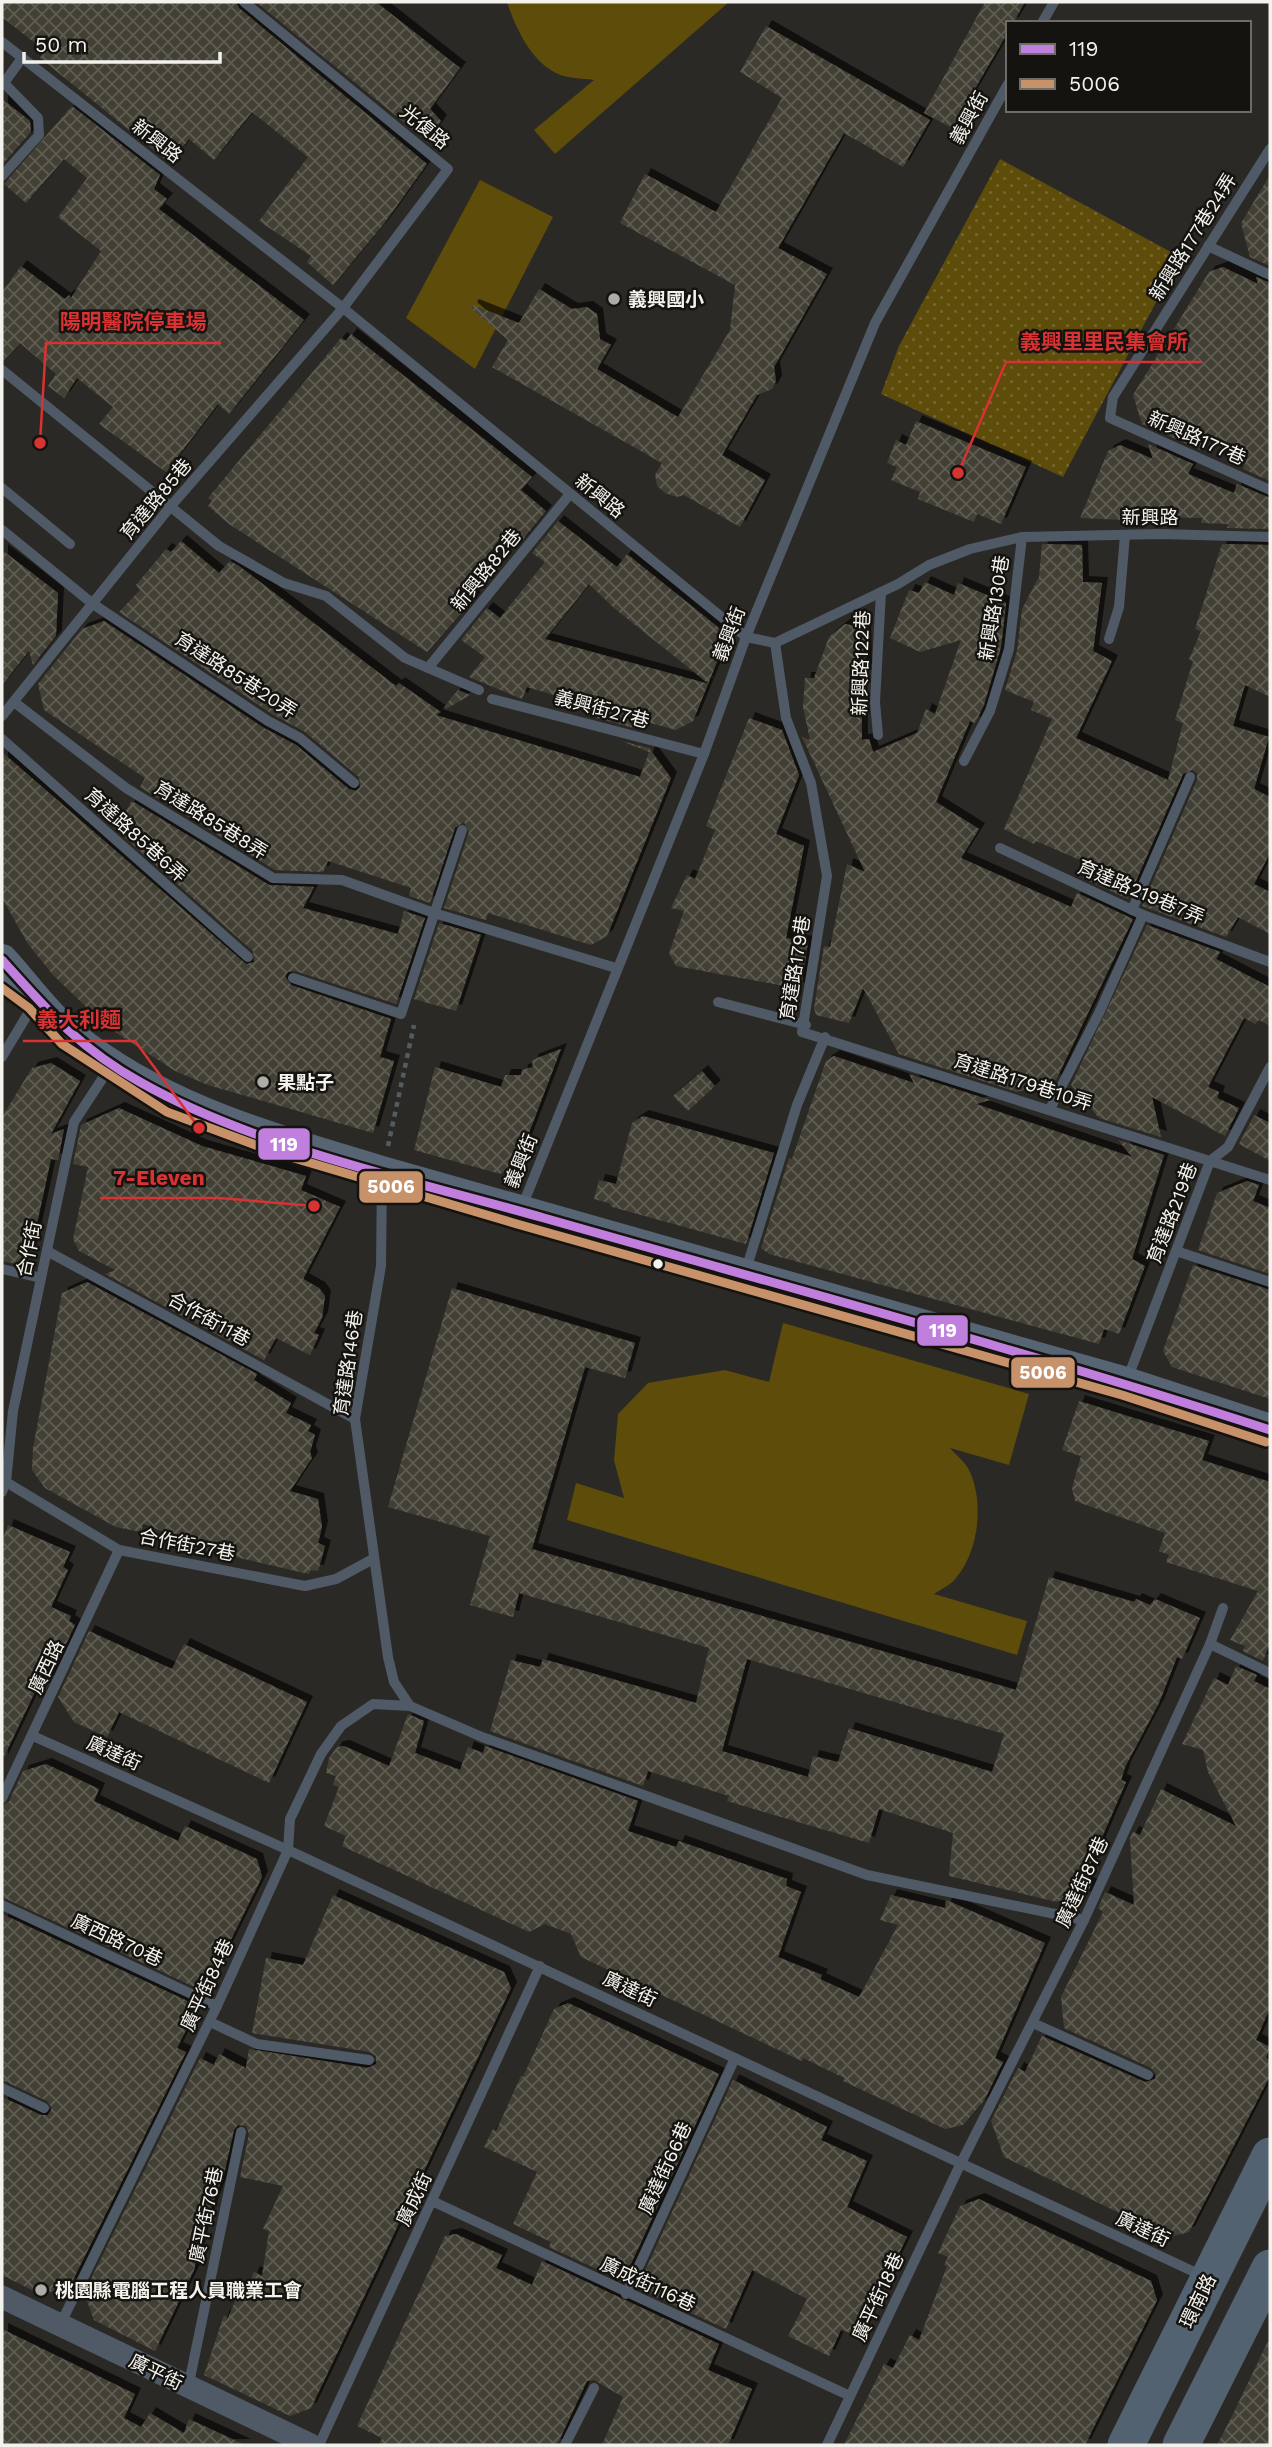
<svg xmlns="http://www.w3.org/2000/svg" width="1272" height="2447" viewBox="0 0 1272 2447" font-family="'Work Sans','Noto Sans TC',sans-serif">
<style>
.green{fill:url(#green-dots)}
.pitch{fill:#5d4c0a}
.building{fill:url(#building-cross-hatch);fill-rule:evenodd;filter:url(#shadow)}
.lines{fill:none;stroke-linecap:round;stroke-linejoin:round}
.path{stroke:#555c61;stroke-width:4.5;stroke-dasharray:5 5;stroke-linecap:butt}
.lane{stroke:#4f5a66;stroke-width:10}
.street{stroke:#4f5a66;stroke-width:23}
.secondary{stroke:#566473;stroke-width:32}
.primary{stroke:#536270;stroke-width:37}
.bus-1-casing{stroke:#14130f;stroke-width:14}
.bus-2-casing{stroke:#14130f;stroke-width:14}
.bus-1{stroke:#c07fdc;stroke-width:9}
.bus-2{stroke:#c7916a;stroke-width:9}
.poi-dot{fill:#adaca6;stroke:#14130f;stroke-width:2.5}
.bus-dot{fill:#f4f2ec;stroke:#14130f;stroke-width:2.5}
.labels{text-anchor:middle;dominant-baseline:central;stroke-width:5;stroke-linejoin:round;paint-order:stroke}
.street-label{font-size:19px;fill:#f4f2ec;stroke:#14130f}
.poi-label{font-size:19px;font-weight:bold;fill:#f4f2ec;stroke:#14130f;text-anchor:start}
.leader{fill:none;stroke:#d83232;stroke-width:2.5}
.callout-dot{fill:#d83232;stroke:#14130f;stroke-width:2.5}
.callout-label{font-size:21px;text-anchor:middle;font-weight:bold;fill:#d83232;stroke:#14130f;stroke-width:5;stroke-linejoin:round;paint-order:stroke}
.line-badge{stroke:#14130f;stroke-width:2.5}
.badge-label{font-size:19px;text-anchor:middle;font-weight:bold;fill:#fff}
</style>
<defs>
<pattern id="green-dots" width="8" height="8" patternUnits="userSpaceOnUse" patternTransform="scale(1.75)"><rect width="8" height="8" fill="#5d4c0a"/><path d="M2 2h.1M6 6h.1" fill="none" stroke="#75662e" stroke-width="1.8" stroke-linecap="round"/></pattern>
<pattern id="building-cross-hatch" width="8" height="8" patternUnits="userSpaceOnUse" patternTransform="scale(1.75)"><rect width="8" height="8" fill="#434034"/><path d="M0 0l8 8M0 8l8-8" fill="none" stroke="#5f5c52"/></pattern>
<filter id="shadow"><feDropShadow dx="6" dy="-6" stdDeviation="0" flood-color="#0009"/></filter>
</defs>
<rect width="100%" height="100%" fill="#2a2925"/>
<!-- green -->
<polygon class="green" points="1000,159 1180,257 1063,477 881,394 899,346"/>
<!-- pitch -->
<g class="pitch">
<path d="M 507,2 L 729,2 L 555,154 L 534,130 L 594,80 C 582,78 567,79 556,73 C 531,61 515,27 507,2 Z"/>
<polygon points="480,180 553,217 475,369 406,318"/>
<path d="M 783,1323 L 1029,1394 L 1009,1465 L 950,1448 C 955,1454 964,1461 968,1468 C 985,1500 979,1551 956,1578 C 951,1585 941,1589 934,1594 L 1027,1621 L 1017,1655 L 567,1520 L 576,1483 L 624,1498 L 614,1460 L 618,1414 L 648,1383 L 725,1370 L 769,1382 Z"/>
</g>
<!-- building -->
<g class="building">
<polygon points="2,2 236,2 239,8 427,164 383,225 333,285 307,262 311,256 259,221 308,157 252,112 214,160 189,139 170,163 40,58 45,51 2,17"/>
<polygon points="256,2 376,2 460,68 430,109 441,121 427,141"/>
<polygon points="985,2 1025,2 1013,23 1008,23 1008,32 952,128 924,113"/>
<polygon points="766,26 930,120 903,167 844,133 778,248 827,274 774,367 776,381 772,389 757,395 722,455 765,480 740,527 684,495 677,497 665,493 657,486 655,475 662,463 492,367 508,340 471,308 473,305 519,323 539,289 572,309 587,307 597,314 600,339 611,345 597,369 678,417 730,330 735,285 620,223 645,174 716,212 782,98 740,72"/>
<polygon points="2,99 30,121 31,132 2,165"/>
<polygon points="72,106 160,175 154,189 167,199 159,209 304,320 229,414 218,404 166,472 99,424 113,407 77,378 64,398 48,386 56,374 20,343 2,362 2,292 21,266 65,299 69,295 71,298 101,251 58,217 87,178 64,159 26,203 4,184"/>
<polygon points="1270,175 1270,266 1250,257 1241,223"/>
<polygon points="1223,267 1258,284 1256,277 1270,283 1270,481 1243,469 1248,454 1207,439 1201,450 1142,424 1133,395 1209,272"/>
<polygon points="351,334 532,477 521,490 546,511 520,543 505,532 463,588 475,598 427,652 229,524 208,506 212,501 208,498 341,338 346,341"/>
<polygon points="916,421 1026,467 1001,524 977,514 974,522 918,499 920,492 891,480 897,467 887,463 896,440 906,445"/>
<polygon points="1148,444 1193,464 1188,474 1234,493 1237,484 1270,498 1270,529 1227,528 1228,524 1201,523 1203,518 1149,517 1148,521 1080,518 1108,451 1120,445 1153,459"/>
<path d="M 558,521 L 617,567 L 627,554 L 719,628 L 723,647 L 693,721 L 676,730 L 625,716 L 634,728 L 597,718 L 601,709 L 527,687 L 522,699 L 469,677 L 485,657 L 461,640 L 487,608 L 500,618 L 545,562 L 532,553 ZM 589,584 L 614,608 L 709,684 L 545,639 Z"/>
<polygon points="181,541 219,573 230,561 239,566 396,686 399,683 441,712 436,715 640,777 649,752 621,741 649,748 671,778 607,936 591,945 488,913 486,920 444,908 469,832 464,822 455,828 430,903 409,896 411,888 328,861 323,872 275,870 140,787 145,778 44,710 38,684 82,629 104,621 264,728 296,745 349,789 356,791 360,787 359,777 305,732 272,714 119,612 140,590 136,585 166,549 171,552"/>
<polygon points="1042,544 1082,545 1083,582 1102,583 1093,651 1112,661 1076,738 1168,780 1183,723 1175,720 1193,661 1189,659 1201,631 1195,629 1222,544 1270,545 1270,697 1245,685 1233,726 1269,737 1254,789 1270,797 1270,853 1254,884 1270,892 1270,934 1238,917 1226,937 1142,906 1197,780 1197,773 1192,770 1183,774 1128,899 1083,878 1089,864 1036,841 1034,844 1004,829 1052,719 1031,710 1034,702 1005,690 1017,651 1022,609 1039,577"/>
<polygon points="2,550 58,593 56,636 33,665 29,651 2,685"/>
<polygon points="925,582 954,595 958,583 1006,603 1001,647 984,705 975,723 970,721 936,802 979,829 961,858 1071,907 1077,893 1133,919 1056,1080 1017,1092 899,1054 863,988 849,1023 816,1015 814,1008 824,946 830,947 847,864 865,872 802,737 810,740 803,707 805,678 814,678 829,637 845,624 865,628 866,669 861,676 862,740 869,739 873,752 917,733 926,709 935,714 961,640 920,652 890,638 909,590 919,593"/>
<polygon points="458,690 470,695 446,709 444,707"/>
<polygon points="749,718 782,730 799,775 776,834 804,846 786,938 808,942 801,989 676,966 669,953 684,911 671,908 687,875 695,879 715,830 706,826"/>
<polygon points="2,752 246,964 254,962 253,951 115,829 132,801 269,885 314,887 303,908 398,934 404,911 425,918 396,1004 295,971 288,972 285,976 291,985 391,1019 380,1057 394,1061 373,1133 208,1085 175,1071 106,1026 53,975 28,944 2,898"/>
<polygon points="439,923 481,935 456,1011 414,999"/>
<polygon points="1147,925 1220,952 1216,959 1270,987 1270,1026 1259,1020 1255,1024 1244,1018 1208,1087 1219,1092 1217,1098 1239,1108 1225,1136 1152,1097 1161,1137 1099,1118 1071,1085"/>
<polygon points="561,1049 517,1164 500,1174 414,1150 435,1067 501,1087 505,1075 521,1075 522,1070 533,1067 532,1060"/>
<polygon points="834,1056 914,1083 909,1074 990,1100 976,1104 1132,1157 1118,1140 1164,1155 1132,1259 1145,1266 1119,1334 1104,1329 1099,1344 769,1254 761,1248 789,1158 792,1159 826,1061"/>
<polygon points="51,1063 80,1081 51,1134 64,1129 58,1160 51,1159 31,1251 16,1264 2,1261 2,1117 32,1068"/>
<polygon points="702,1071 715,1086 688,1111 673,1096"/>
<polygon points="119,1108 202,1146 306,1176 301,1190 340,1207 303,1279 319,1288 325,1296 322,1318 314,1333 319,1335 310,1355 276,1338 264,1360 105,1274 115,1270 79,1251 73,1239 88,1167 73,1164 81,1125"/>
<polygon points="1254,1115 1270,1123 1270,1161 1239,1144"/>
<polygon points="643,1116 774,1153 746,1244 612,1207 609,1203 594,1199 599,1180 616,1184 632,1123"/>
<polygon points="1247,1181 1259,1185 1253,1201 1270,1208 1270,1274 1198,1250 1217,1193"/>
<polygon points="1193,1265 1270,1290 1270,1399 1172,1367 1163,1351"/>
<polygon points="87,1282 257,1374 254,1380 291,1403 286,1413 311,1425 308,1431 315,1435 310,1452 312,1458 290,1491 318,1499 322,1527 318,1543 325,1546 318,1571 310,1570 309,1574 201,1549 201,1546 143,1524 141,1532 116,1527 45,1488 32,1470 33,1448 62,1293"/>
<path d="M 452,1288 L 635,1343 L 625,1378 L 585,1367 L 532,1549 L 1016,1690 L 1049,1577 L 1134,1602 L 1136,1599 L 1150,1605 L 1155,1599 L 1200,1618 L 1182,1659 L 1177,1657 L 1159,1703 L 1125,1767 L 1121,1780 L 1126,1782 L 1083,1881 L 1091,1885 L 1085,1898 L 1078,1893 L 1057,1902 L 949,1876 L 953,1833 L 879,1809 L 869,1843 L 727,1801 L 729,1796 L 648,1771 L 643,1786 L 490,1731 L 511,1660 L 540,1667 L 543,1659 L 696,1703 L 709,1648 L 519,1593 L 513,1617 L 470,1605 L 490,1536 L 388,1507 ZM 747,1659 L 1004,1734 L 992,1772 L 849,1728 L 838,1762 L 813,1756 L 808,1777 L 722,1751 Z"/>
<polygon points="1079,1401 1209,1441 1202,1460 1270,1482 1270,1643 1263,1661 1243,1651 1245,1646 1230,1640 1258,1591 1166,1562 1169,1555 1159,1551 1165,1533 1075,1501 1072,1488 1081,1456 1062,1450"/>
<polygon points="8,1525 70,1552 63,1567 68,1570 51,1607 71,1616 69,1621 75,1625 48,1682 43,1675 2,1761 2,1541"/>
<polygon points="89,1631 172,1669 184,1644 307,1702 269,1783 119,1712 107,1737 74,1722 58,1697"/>
<polygon points="1236,1666 1257,1675 1254,1681 1270,1689 1270,2008 1256,2040 1270,2047 1266,2058 1270,2060 1270,2076 1189,2232 1169,2237 1004,2157 991,2121 1018,2068 1025,2072 1042,2036 1145,2082 1155,2079 1156,2074 1151,2068 1064,2028 1061,1997 1103,1912 1098,1908 1105,1892 1134,1905 1130,1838 1133,1832 1140,1835 1161,1789 1236,1826 1208,1772 1203,1750 1182,1744 1214,1678 1228,1685"/>
<polygon points="408,1714 424,1721 415,1753 460,1770 468,1747 483,1753 485,1746 638,1801 628,1831 676,1847 679,1841 787,1879 786,1886 801,1892 778,1957 822,1975 820,1979 859,1997 898,1925 880,1920 891,1895 945,1908 946,1900 1045,1943 995,2058 1003,2062 984,2101 963,2125 945,2129 843,2081 844,2078 803,2058 802,2061 581,1957 571,1934 545,1924 529,1932 342,1846 346,1836 324,1826 339,1787 333,1785 336,1776 326,1773 329,1758 337,1747 344,1746 389,1766"/>
<polygon points="46,1764 99,1789 94,1801 178,1841 185,1826 257,1859 262,1877 205,1992 2,1897 2,1806 9,1801 23,1771"/>
<polygon points="333,1895 504,1972 511,1988 311,2408 290,2416 204,2375 224,2315 228,2318 238,2294 243,2296 254,2272 262,2276 269,2231 263,2229 283,2186 240,2177 249,2134 246,2126 238,2125 234,2130 224,2174 204,2226 194,2270 155,2351 94,2320 84,2293 200,2058 214,2065 219,2054 246,2068 249,2049 368,2068 376,2064 376,2056 370,2052 252,2033 266,1958 303,1965"/>
<polygon points="2,1914 198,2006 177,2048 186,2052 71,2284 42,2295 2,2275 2,2097 41,2115 48,2115 52,2108 47,2101 2,2080"/>
<polygon points="568,2003 719,2074 623,2281 549,2247 551,2242 513,2224 537,2172 484,2147 493,2129 496,2131 521,2076 523,2077 554,2009"/>
<polygon points="733,2080 827,2127 821,2140 867,2161 847,2207 907,2237 882,2288 875,2285 851,2333 841,2330 829,2356 788,2336 807,2299 752,2270 726,2329 637,2288"/>
<polygon points="979,2199 1151,2281 1157,2300 1085,2445 844,2445 884,2364 893,2368 910,2335 919,2340 947,2266 944,2265 948,2257 938,2253 960,2206"/>
<polygon points="456,2234 502,2255 496,2268 532,2285 542,2261 719,2344 708,2370 752,2389 728,2445 602,2445 623,2397 594,2380 587,2381 557,2445 379,2445 382,2438 357,2426 445,2236"/>
<polygon points="2,2329 135,2394 124,2418 141,2427 150,2413 184,2433 189,2419 245,2445 2,2445"/>
<polygon points="1270,2337 1270,2445 1217,2445 1233,2414"/>
</g>
<g class="lines">
<!-- path -->
<polyline class="path" points="388,1146 414,1025"/>
<!-- lane -->
<g class="lane">
<polyline points="1042,23 1054,2"/>
<polyline points="2,42 343,308 746,637 775,643 898,584 929,565 970,549 1022,537 1160,534 1270,537"/>
<polyline points="1270,149 1113,397 1110,418 1270,490"/>
<polyline points="2,176 39,135 38,118 4,83 22,58"/>
<polyline points="1208,246 1270,275"/>
<polyline points="2,370 219,546 284,583 326,596 405,658 479,690"/>
<polyline points="2,488 70,544"/>
<polyline points="2,530 93,604 268,721 300,738 354,783"/>
<polyline points="1109,639 1119,607 1125,535"/>
<polyline points="775,643 786,718 811,783 827,876 802,1032 1270,1180"/>
<polyline points="428,668 570,494"/>
<polyline points="492,699 704,754"/>
<polyline points="14,702 126,788 273,878 342,880 434,913 616,968"/>
<polyline points="2,716 170,507 343,308 448,169 244,2"/>
<polyline points="878,735 875,702 881,592"/>
<polyline points="2,739 248,957"/>
<polyline points="964,761 990,711 1009,649 1022,537"/>
<polyline points="1000,848 1143,915 1270,962"/>
<polyline points="1132,910 1190,777"/>
<polyline points="293,978 401,1014 462,830"/>
<polyline points="718,1002 806,1025"/>
<polyline points="2,1057 35,1002"/>
<polyline points="1050,1109 1099,1013 1143,915"/>
<polyline points="382,1175 381,1266 355,1419 388,1657 394,1682 410,1706 482,1737 867,1875 1084,1920"/>
<polyline points="522,1207 704,754 746,637 875,323 1008,84"/>
<polyline points="47,1251 355,1419"/>
<polyline points="1176,1251 1270,1282"/>
<polyline points="2,1269 41,1278"/>
<polyline points="745,1273 797,1105 825,1037"/>
<polyline points="1127,1380 1210,1161 1228,1147 1270,1067"/>
<polyline points="6,1482 119,1550 305,1586 336,1579 373,1559"/>
<polyline points="2,1492 6,1482 13,1411 74,1122 110,1067"/>
<polyline points="1210,1644 1270,1673"/>
<polyline points="33,1736 288,1850 1203,2276"/>
<polyline points="2,1798 119,1550"/>
<polyline points="2,1905 217,2006"/>
<polyline points="210,2022 257,2044 369,2060"/>
<polyline points="1033,2023 1148,2075"/>
<polyline points="2,2088 44,2108"/>
<polyline points="432,2201 850,2396"/>
<polyline points="626,2294 735,2058"/>
<polyline points="60,2325 217,2006 288,1850 290,1819 321,1754 341,1726 373,1704 410,1706"/>
<polyline points="188,2388 241,2132"/>
<polyline points="319,2445 540,1966"/>
<polyline points="565,2445 594,2388"/>
<polyline points="827,2445 960,2165 1084,1920 1210,1644 1223,1608"/>
</g>
<!-- street -->
<polyline class="street" points="2,2297 311,2445"/>
<!-- secondary -->
<path class="secondary" d="M 2,960 C 24,984 45,1014 70,1035 C 159,1109 273,1139 382,1172 L 1126,1383 L 1270,1430"/>
<!-- primary -->
<g class="primary">
<polyline points="1126,2445 1270,2156"/>
<polyline points="1181,2445 1270,2268"/>
</g>
<!-- bus-1 casing -->
<g class="bus-1-casing">
<path id="bus-1" d="M 2,960 C 48,1011 79,1048 140,1082 C 256,1148 415,1181 544,1218 C 786,1287 1030,1352 1270,1430"/>
</g>
<!-- bus-2 casing -->
<g class="bus-2-casing">
<polyline id="bus-2" points="2,988 29,1008 62,1044 167,1112 277,1153 517,1224 1122,1395 1266,1442"/>
</g>
<!-- bus-1 -->
<use href="#bus-1" class="bus-1"/>
<!-- bus-2 -->
<use href="#bus-2" class="bus-2"/>
</g>
<!-- markers -->
<g class="poi-dot">
<circle cx="614" cy="299" r="7"/>
<circle cx="263" cy="1082" r="7"/>
<circle cx="41" cy="2290" r="7"/>
</g>
<circle class="bus-dot" cx="658" cy="1264" r="6"/>
<g class="labels">
<!-- street labels -->
<g class="street-label">
<text transform="translate(969 118) rotate(-61)">義興街</text>
<text transform="translate(425 127) rotate(39)">光復路</text>
<text transform="translate(157 141) rotate(38)">新興路</text>
<text transform="translate(1193 237) rotate(-58)">新興路177巷24弄</text>
<text transform="translate(1197 438) rotate(24)">新興路177巷</text>
<text transform="translate(600 496) rotate(39)">新興路</text>
<text transform="translate(156 499) rotate(-50)">育達路85巷</text>
<text x="1150" y="517">新興路</text>
<text transform="translate(486 570) rotate(-51)">新興路82巷</text>
<text transform="translate(994 608) rotate(-81)">新興路130巷</text>
<text transform="translate(729 634) rotate(-69)">義興街</text>
<text transform="translate(861 663) rotate(-88)">新興路122巷</text>
<text transform="translate(236 675) rotate(33)">育達路85巷20弄</text>
<text transform="translate(602 709) rotate(15)">義興街27巷</text>
<text transform="translate(211 820) rotate(32)">育達路85巷8弄</text>
<text transform="translate(136 835) rotate(42)">育達路85巷6弄</text>
<text transform="translate(1141 892) rotate(23)">育達路219巷7弄</text>
<text transform="translate(795 968) rotate(-81)">育達路179巷</text>
<text transform="translate(1023 1082) rotate(18)">育達路179巷10弄</text>
<text transform="translate(521 1161) rotate(-68)">義興街</text>
<text transform="translate(1172 1213) rotate(-69)">育達路219巷</text>
<text transform="translate(29 1249) rotate(-78)">合作街</text>
<text transform="translate(209 1319) rotate(29)">合作街11巷</text>
<text transform="translate(348 1363) rotate(-82)">育達路146巷</text>
<text transform="translate(187 1545) rotate(11)">合作街27巷</text>
<text transform="translate(46 1667) rotate(-65)">廣西路</text>
<text transform="translate(114 1753) rotate(24)">廣達街</text>
<text transform="translate(1082 1882) rotate(-65)">廣達街87巷</text>
<text transform="translate(117 1940) rotate(25)">廣西路70巷</text>
<text transform="translate(207 1985) rotate(-65)">廣平街84巷</text>
<text transform="translate(630 1989) rotate(25)">廣達街</text>
<text transform="translate(665 2168) rotate(-65)">廣達街66巷</text>
<text transform="translate(414 2199) rotate(-65)">廣成街</text>
<text transform="translate(206 2215) rotate(-78)">廣平街76巷</text>
<text transform="translate(1143 2229) rotate(25)">廣達街</text>
<text transform="translate(648 2284) rotate(25)">廣成街116巷</text>
<text transform="translate(878 2297) rotate(-65)">廣平街18巷</text>
<text transform="translate(1198 2301) rotate(-64)">環南路</text>
<text transform="translate(156 2372) rotate(26)">廣平街</text>
</g>
<!-- poi labels -->
<g class="poi-label">
<text x="628" y="299">義興國小</text>
<text x="277" y="1082">果點子</text>
<text x="55" y="2290">桃園縣電腦工程人員職業工會</text>
</g>
</g>
<!-- callouts -->
<path class="leader" d="M40 443L46 343H221M958 473L1006 362H1202M199 1128L135 1041H23M314 1206L219 1198H100"/>
<g class="callout-dot">
<circle cx="40" cy="443" r="7"/>
<circle cx="958" cy="473" r="7"/>
<circle cx="199" cy="1128" r="7"/>
<circle cx="314" cy="1206" r="7"/>
</g>
<g class="callout-label">
<text x="133" y="329">陽明醫院停車場</text>
<text x="1104" y="349">義興里里民集會所</text>
<text x="79" y="1027">義大利麵</text>
<text x="159" y="1185">7-Eleven</text>
</g>
<g class="line-badge">
<rect x="257" y="1127" width="54" height="34" rx="7" fill="#c07fdc"/>
<rect x="358" y="1170" width="66" height="34" rx="7" fill="#c7916a"/>
<rect x="916" y="1314" width="53" height="33" rx="7" fill="#c07fdc"/>
<rect x="1010" y="1356" width="66" height="33" rx="7" fill="#c7916a"/>
</g>
<g class="badge-label">
<text x="284" y="1151">119</text>
<text x="391" y="1193">5006</text>
<text x="943" y="1337">119</text>
<text x="1043" y="1379">5006</text>
</g>
<!-- border -->
<rect width="1272" height="2447" fill="none" stroke="#f4f2ec" stroke-width="7"/>
<!-- legend -->
<rect x="1006" y="21" width="245" height="91" fill="#14130f" stroke="#6e6c67" stroke-width="2"/>
<rect x="1020" y="44" width="35" height="10" fill="#c07fdc" stroke="#6e6c67" stroke-width="2"/>
<text x="1069" y="56" font-size="21" fill="#f4f2ec">119</text>
<rect x="1020" y="79" width="35" height="10" fill="#c7916a" stroke="#6e6c67" stroke-width="2"/>
<text x="1069" y="91" font-size="21" fill="#f4f2ec">5006</text>
<!-- scale -->
<path d="M24 52v10h196v-10" fill="none" stroke="#f4f2ec" stroke-width="3.5"/>
<text x="35" y="52" font-size="21" fill="#f4f2ec" stroke="#14130f" stroke-width="5" paint-order="stroke">50 m</text>
</svg>
